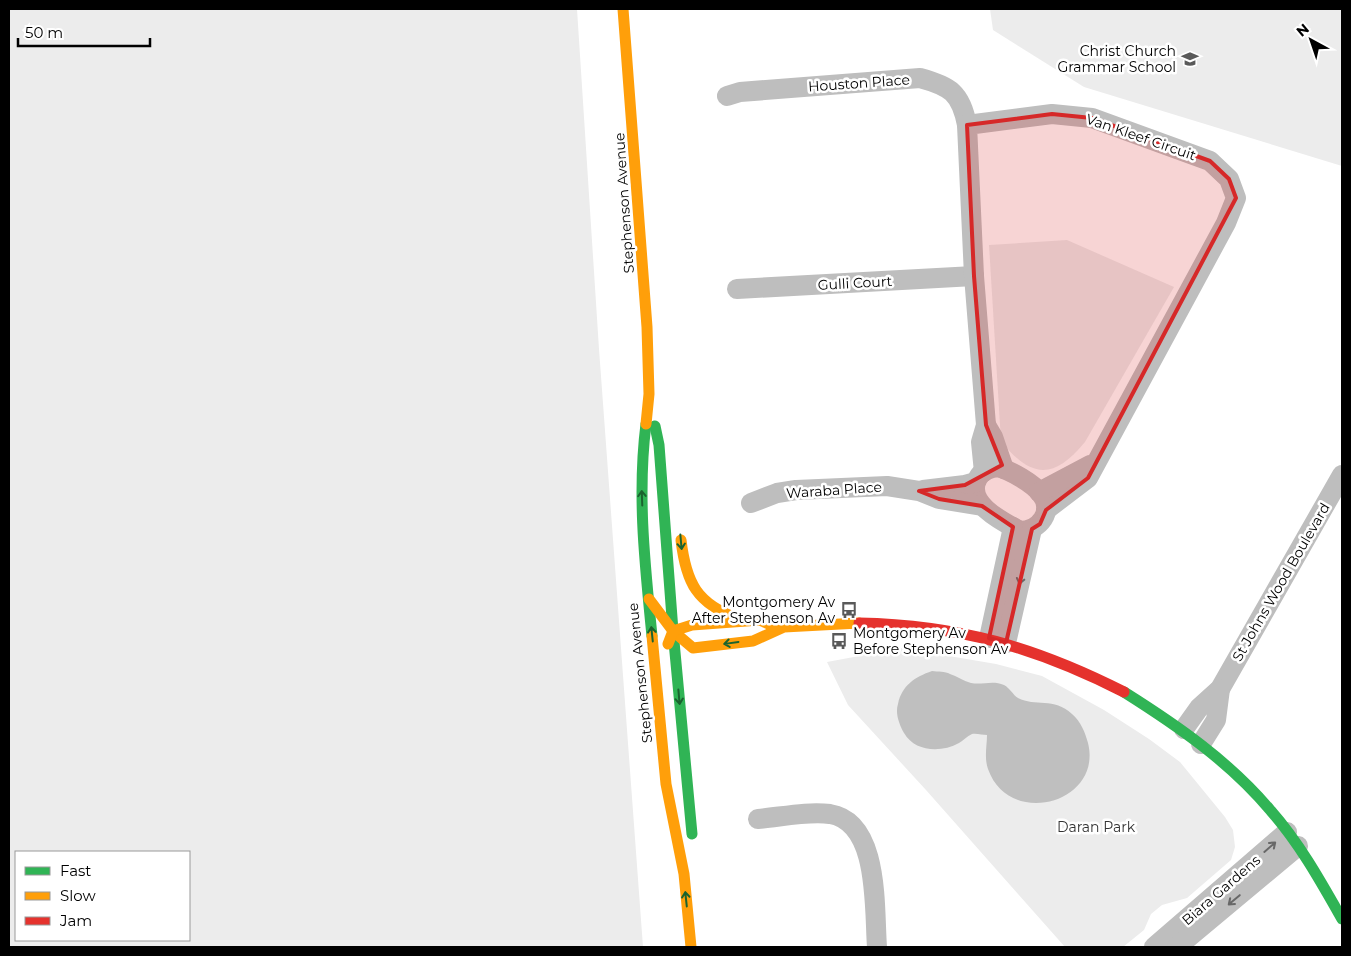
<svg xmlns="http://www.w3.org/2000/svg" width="1351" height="956" viewBox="0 0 1351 956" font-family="Montserrat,sans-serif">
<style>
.green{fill:#ececec;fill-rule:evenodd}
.water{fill:#bfbfbf}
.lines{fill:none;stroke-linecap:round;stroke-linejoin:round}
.street{stroke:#bebebe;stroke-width:20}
.fast{stroke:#30b455;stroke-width:11}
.slow{stroke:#ff9f0a;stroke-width:11}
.jam{stroke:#e5322d;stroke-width:11}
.oneway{stroke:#1a632f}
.oneway2{stroke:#686868}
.marked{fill:#d62828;fill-opacity:0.2;stroke:#d62828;stroke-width:4;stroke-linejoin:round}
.labels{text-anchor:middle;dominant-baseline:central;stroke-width:5;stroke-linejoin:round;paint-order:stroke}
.poi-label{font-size:14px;fill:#000;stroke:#fff;text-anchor:end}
.street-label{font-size:14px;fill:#000;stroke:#fff}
.park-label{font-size:14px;fill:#333;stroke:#fff}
</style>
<rect width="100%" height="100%" fill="#fff"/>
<!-- green -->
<g class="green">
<path d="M 9,9 L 577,9 L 599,349 L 643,947 L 9,947 ZM 16,852 L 189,852 L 189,940 L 16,940 Z"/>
<polygon points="990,9 1342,9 1342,166 1084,87 993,30"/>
<path d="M 1067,240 L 1174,287 L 1085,442 C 1054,480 1031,479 1001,441 L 989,245 Z"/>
<polygon points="902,648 996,664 1042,676 1104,710 1149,739 1180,762 1225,817 1233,830 1235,847 1231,860 1187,898 1162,905 1151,914 1144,930 1123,947 1065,947 926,790 848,705 827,662"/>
</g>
<!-- water -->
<path class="water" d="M 932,671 C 938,672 945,671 950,674 C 957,676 963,681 971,683 C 983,685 993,680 1004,685 C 1010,688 1013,695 1018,698 C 1035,707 1054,697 1072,714 C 1081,722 1085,732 1088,743 C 1103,803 1009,829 988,769 C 984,758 987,745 987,735 C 983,735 976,733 972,734 C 967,736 963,741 959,743 C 941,753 915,752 904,733 C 899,724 895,713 898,704 C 902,685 915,677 932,671 Z"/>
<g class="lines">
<!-- street -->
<g class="street">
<path d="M 727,96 L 740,92 L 920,78 C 950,86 961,93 967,125"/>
<polyline points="737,289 974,276"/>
<polyline points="986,425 993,437 1004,469"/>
<path d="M 998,467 C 1011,471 1033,483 1041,494 C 1055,511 1039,531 1020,531 C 1003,522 963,502 978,478 C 982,470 990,468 998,467 Z"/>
<polyline points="984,472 981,442 986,425 974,276 967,125 1052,114 1092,118 1210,161 1229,179 1236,198 1226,223 1088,478 1046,510"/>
<polyline points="923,490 965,485 976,482"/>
<polyline points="1039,492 1090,465"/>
<polyline points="751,503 777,493 796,490 887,486 919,491 939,499 982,506"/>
<polyline points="989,638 1013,527"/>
<polyline points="1006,643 1032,529"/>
<polyline points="1184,729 1199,708 1220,689 1342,475"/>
<polyline points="1201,744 1216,720 1220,689"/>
<path d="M 758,819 C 781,817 807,811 830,814 C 880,822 874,909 877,947"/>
<polyline points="1154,947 1287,832"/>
<polyline points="1177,947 1298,846"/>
</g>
<!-- fast -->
<g class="fast">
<path d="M 646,424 C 637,495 645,565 652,636"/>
<polyline points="655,426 659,445 673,631 692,834"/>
<path d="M 1124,692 C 1178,726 1230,762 1271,811 C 1300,844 1321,882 1342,919"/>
</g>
<!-- slow -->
<g class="slow">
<polyline points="623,9 647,327 649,394 646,424"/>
<path d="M 681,540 C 686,583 697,604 739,619"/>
<polyline points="649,599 673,631 693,648 753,641 784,627 859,623"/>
<polyline points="652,636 666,784 684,874 691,947"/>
<polyline points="668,644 673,631 692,625 760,620 777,628"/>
</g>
<!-- jam -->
<path class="jam" d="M 859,623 C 959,625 1035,647 1124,692"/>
</g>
<!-- one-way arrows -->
<defs><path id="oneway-shaft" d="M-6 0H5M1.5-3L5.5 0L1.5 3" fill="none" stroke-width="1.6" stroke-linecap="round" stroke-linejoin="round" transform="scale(1.25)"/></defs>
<g class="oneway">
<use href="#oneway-shaft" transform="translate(642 498) rotate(-92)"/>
<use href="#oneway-shaft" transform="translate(681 542) rotate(85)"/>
<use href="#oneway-shaft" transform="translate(652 634) rotate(-96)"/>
<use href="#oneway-shaft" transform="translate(731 643) rotate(172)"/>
<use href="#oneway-shaft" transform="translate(679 697) rotate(85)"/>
<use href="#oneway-shaft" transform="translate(686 899) rotate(-96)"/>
</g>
<g class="oneway2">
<use href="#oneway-shaft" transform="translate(1021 577) rotate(103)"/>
<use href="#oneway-shaft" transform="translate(1270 847) rotate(-41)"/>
<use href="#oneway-shaft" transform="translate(1234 900) rotate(140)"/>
</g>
<!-- marked area -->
<path class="marked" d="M 1052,114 L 1092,118 L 1210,161 L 1229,179 L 1236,198 L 1088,478 L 1046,510 L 1040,524 L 1032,529 L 1006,643 L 989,638 L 1013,527 L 982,506 L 939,499 L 919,491 L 965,485 L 1002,465 L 986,425 L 974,276 L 967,125 Z"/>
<!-- icons -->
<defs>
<g id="school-bare" transform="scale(1.35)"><path d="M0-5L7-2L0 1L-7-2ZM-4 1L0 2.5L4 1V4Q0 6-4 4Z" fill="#595959" stroke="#fff" stroke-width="2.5" paint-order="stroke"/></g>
<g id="bus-bare" transform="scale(1.35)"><path d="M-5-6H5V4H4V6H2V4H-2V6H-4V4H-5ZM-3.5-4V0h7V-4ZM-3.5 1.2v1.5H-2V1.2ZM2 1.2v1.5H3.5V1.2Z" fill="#595959" stroke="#fff" stroke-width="2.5" paint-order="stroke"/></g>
</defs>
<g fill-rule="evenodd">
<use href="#school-bare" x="1190" y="59"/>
<use href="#bus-bare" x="849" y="610"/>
<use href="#bus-bare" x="839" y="641"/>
</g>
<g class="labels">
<!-- poi labels -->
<g class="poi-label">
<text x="1176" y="51">Christ Church<tspan x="1176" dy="16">Grammar School</tspan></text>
<text x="835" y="602">Montgomery Av<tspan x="835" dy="16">After Stephenson Av</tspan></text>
<text x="853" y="633" text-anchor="start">Montgomery Av<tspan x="853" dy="16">Before Stephenson Av</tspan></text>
</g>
<!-- street labels -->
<g class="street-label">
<text transform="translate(859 83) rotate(-4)">Houston Place</text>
<text transform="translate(1141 137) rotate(19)">Van Kleef Circuit</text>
<text transform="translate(624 203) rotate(-94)">Stephenson Avenue</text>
<text transform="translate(855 283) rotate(-3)">Gulli Court</text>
<text transform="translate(834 490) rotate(-4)">Waraba Place</text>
<text transform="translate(1281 582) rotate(-60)">St Johns Wood Boulevard</text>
<text transform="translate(640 673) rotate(-96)">Stephenson Avenue</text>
<text transform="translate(1221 890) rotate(-41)">Biara Gardens</text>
</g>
<!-- park labels -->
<g class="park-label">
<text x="1096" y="827">Daran Park</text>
</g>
</g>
<!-- border -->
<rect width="1351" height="956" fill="none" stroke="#000000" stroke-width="20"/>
<!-- legend -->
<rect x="15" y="851" width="175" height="90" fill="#ffffff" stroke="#999999"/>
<rect x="25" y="867" width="25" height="8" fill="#30b455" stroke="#999999"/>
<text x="60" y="876" font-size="15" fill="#000000">Fast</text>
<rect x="25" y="892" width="25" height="8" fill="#ff9f0a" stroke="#999999"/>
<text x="60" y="901" font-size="15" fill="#000000">Slow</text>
<rect x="25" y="917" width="25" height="8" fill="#e5322d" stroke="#999999"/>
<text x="60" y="926" font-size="15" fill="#000000">Jam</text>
<!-- north arrow -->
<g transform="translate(1311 40) rotate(320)" stroke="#ffffff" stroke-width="4" paint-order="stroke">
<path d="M0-4L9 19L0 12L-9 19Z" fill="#000000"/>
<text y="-8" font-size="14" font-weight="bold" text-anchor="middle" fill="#000000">N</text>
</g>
<!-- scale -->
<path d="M18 38v8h132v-8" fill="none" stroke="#000000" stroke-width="2.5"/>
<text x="25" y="38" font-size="15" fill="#000000" stroke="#ffffff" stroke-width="4" paint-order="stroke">50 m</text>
</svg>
